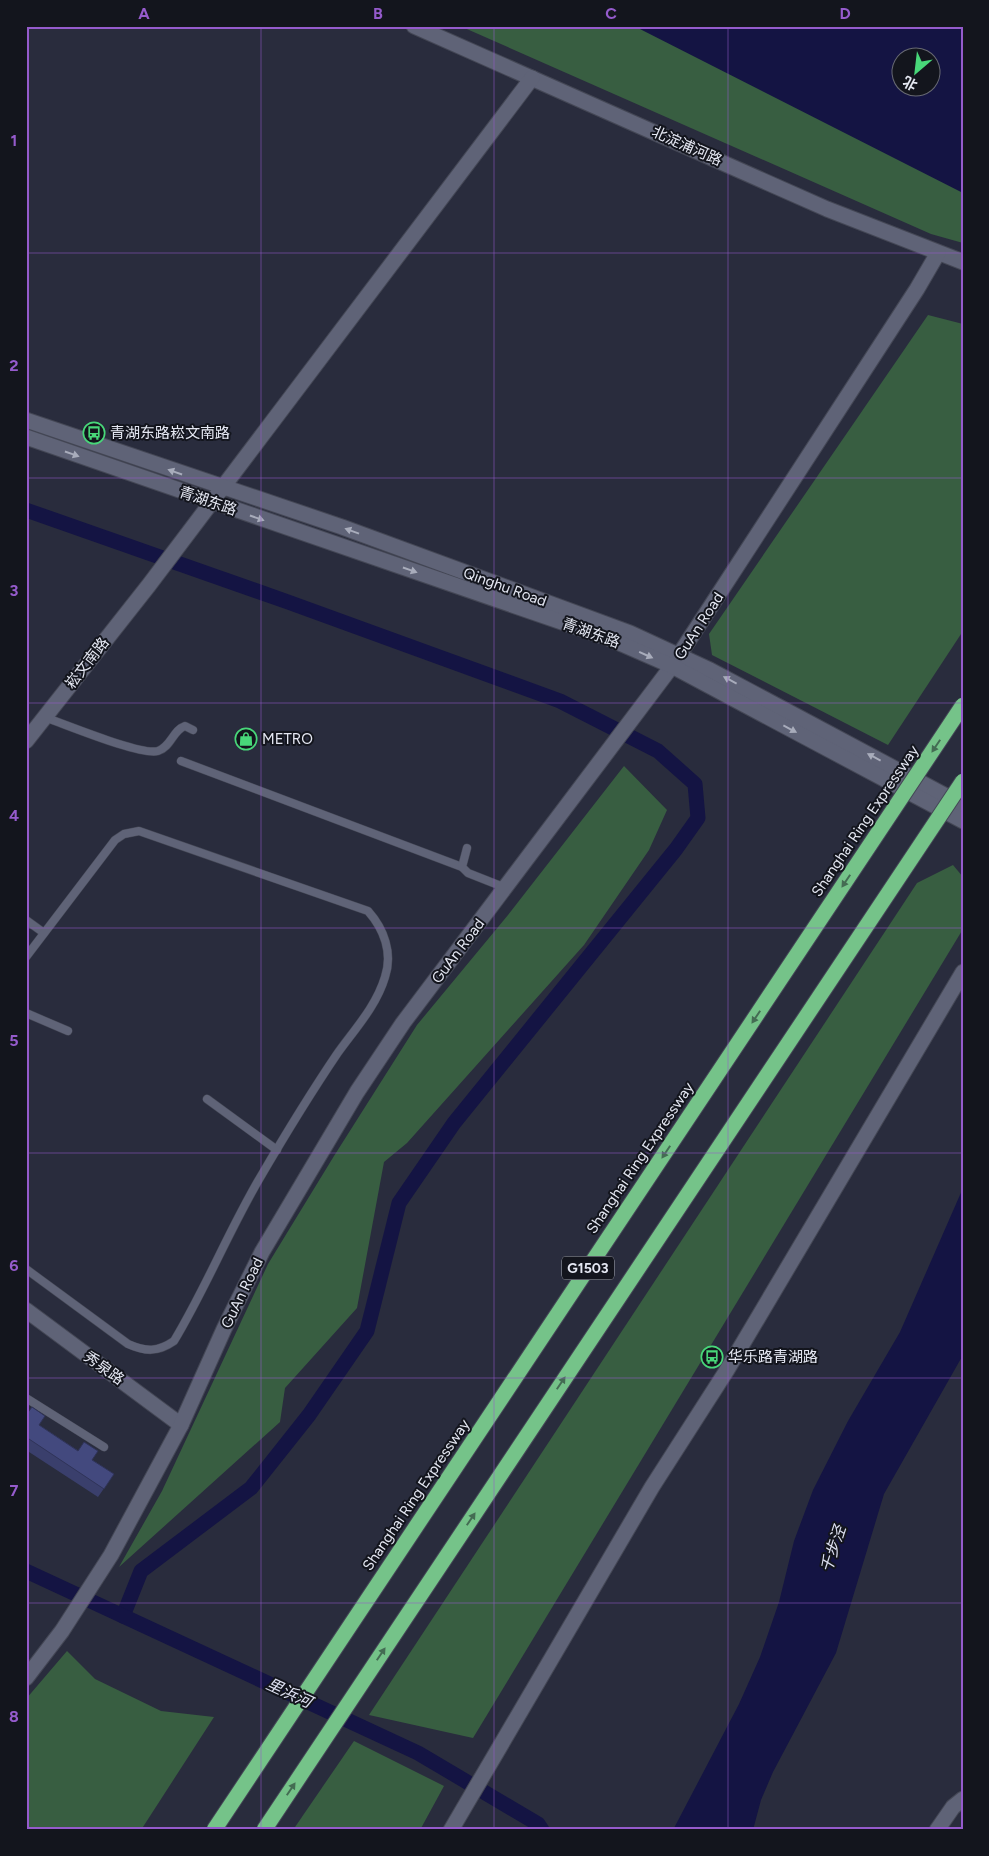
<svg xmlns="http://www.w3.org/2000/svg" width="989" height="1856" viewBox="0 0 989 1856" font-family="Figtree,'Noto Sans SC',sans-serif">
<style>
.green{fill:#385e41;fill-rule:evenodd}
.water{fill:#141443;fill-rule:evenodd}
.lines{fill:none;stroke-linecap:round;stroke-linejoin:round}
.canal{stroke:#141443;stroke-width:15}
.lane-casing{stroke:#444755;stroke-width:9}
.street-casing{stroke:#444755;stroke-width:17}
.secondary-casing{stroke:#444755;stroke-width:17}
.lane{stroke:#5f6377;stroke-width:8}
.street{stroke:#5f6377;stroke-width:15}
.secondary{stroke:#5f6377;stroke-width:15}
.highway-bridge-casing{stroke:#444755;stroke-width:17;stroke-linecap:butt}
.highway-bridge{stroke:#75c389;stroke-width:15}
.wall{fill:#3a3f6c}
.building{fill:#43497e;stroke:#2f3358}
.oneway{fill:#a8acbb}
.oneway2{fill:#446c53}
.grid{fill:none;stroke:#955bcc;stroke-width:1;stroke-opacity:0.55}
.labels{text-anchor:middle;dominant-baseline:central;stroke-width:4;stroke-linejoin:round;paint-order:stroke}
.shield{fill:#13151d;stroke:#a5a8b2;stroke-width:1}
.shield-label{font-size:14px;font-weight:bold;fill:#e4e7f2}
.street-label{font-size:15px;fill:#e4e7f2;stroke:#13151d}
.poi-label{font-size:15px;fill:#e4e7f2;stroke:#13151d;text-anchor:start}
.water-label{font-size:16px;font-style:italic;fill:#dee1f2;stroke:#13151d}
.neatline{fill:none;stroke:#955bcc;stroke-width:2}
.grid-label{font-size:16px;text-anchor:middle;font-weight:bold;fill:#955bcc}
</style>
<rect width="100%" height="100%" fill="#292c3d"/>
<!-- green -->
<g class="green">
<path d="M 460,26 L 963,26 L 963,243 L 931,234 ZM 902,58 L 932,58 L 932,88 L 902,88 Z"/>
<polygon points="928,315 963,324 963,631 888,745 712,655 709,634"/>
<polygon points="624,766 667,810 649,850 584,945 407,1143 384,1162 357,1308 285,1388 280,1422 119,1567 162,1491 268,1264 334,1156 417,1025 508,915"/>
<polygon points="953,865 963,877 963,929 473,1738 369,1715 917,883"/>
<polygon points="67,1651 95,1679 161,1711 214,1717 141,1830 26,1830 26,1699"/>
<polygon points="354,1741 444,1786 420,1830 293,1830"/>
</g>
<!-- water -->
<g class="water">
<path d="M 634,26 L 963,26 L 963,193 ZM 902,58 L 932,58 L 932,88 L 902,88 Z"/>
<polygon points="963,1188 963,1355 884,1494 836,1653 773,1772 761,1800 753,1830 673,1830 739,1704 760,1657 779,1602 794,1541 813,1490 848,1421 900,1332"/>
</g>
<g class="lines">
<!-- canal -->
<g class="canal">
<polyline points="26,510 288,602 560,701 658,751 695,784 698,818 676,849 454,1123 399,1203 367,1331 309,1415 251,1488 141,1571 123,1616"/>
<polyline points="26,1571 418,1753 538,1824 542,1830"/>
</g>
<!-- lane casing -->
<g class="lane-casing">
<g id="lane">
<path d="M 44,717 C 65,724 141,756 158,751 C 171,747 173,730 185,726 L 193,730"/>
<polyline points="181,761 462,867"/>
<polyline points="467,848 462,867 468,873 506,888"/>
<polyline points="26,920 44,933"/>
<path d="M 26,957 L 115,840 L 124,834 L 139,831 L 368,911 C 384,929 393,953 385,977 C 376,1007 354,1030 337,1054 C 310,1094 285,1135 261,1176 C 229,1230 206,1288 174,1341 C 158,1352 146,1352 128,1344 L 26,1269"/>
<polyline points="26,1013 68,1031"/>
<polyline points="207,1099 277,1150"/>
<polyline points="26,1398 104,1447"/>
</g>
</g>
<!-- street casing -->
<g class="street-casing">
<g id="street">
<polyline points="414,26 827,209 963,262"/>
<polyline points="26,741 149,585 532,78"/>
<polyline points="26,1310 181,1425"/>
<polyline points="26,1678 62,1631 111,1555 181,1425 224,1329 262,1252 357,1092 403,1023 672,666 917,289 938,253"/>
<polyline points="937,1830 953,1807 963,1799"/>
</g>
</g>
<!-- secondary casing -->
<g class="secondary-casing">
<g id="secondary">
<polyline points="26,420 342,527 630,633 710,670 963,805"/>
<polyline points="26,437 608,638 672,666 963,821"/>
<polyline points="451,1830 652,1487 727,1370 963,972"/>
</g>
</g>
<!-- lane -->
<use href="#lane" class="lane"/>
<!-- street -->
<use href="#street" class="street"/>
<!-- secondary -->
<use href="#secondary" class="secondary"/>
<!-- highway-bridge casing -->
<g class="highway-bridge-casing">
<g id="highway-bridge">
<polyline points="214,1830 963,705"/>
<polyline points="264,1830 963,781"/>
</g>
</g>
<!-- highway-bridge -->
<use href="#highway-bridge" class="highway-bridge"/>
</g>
<!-- wall -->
<polygon class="wall" points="26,1414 39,1425 114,1474 98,1497 26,1450"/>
<!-- building -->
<polygon class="building" points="32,1407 45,1416 39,1425 78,1451 84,1442 98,1451 92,1460 114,1474 104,1489 26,1437 26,1415"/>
<!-- one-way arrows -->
<defs><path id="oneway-solid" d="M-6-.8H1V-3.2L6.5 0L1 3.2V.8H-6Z" transform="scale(1.25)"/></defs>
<g class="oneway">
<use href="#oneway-solid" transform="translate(72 454) rotate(19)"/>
<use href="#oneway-solid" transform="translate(175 472) rotate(-161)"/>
<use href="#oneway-solid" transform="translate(257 518) rotate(19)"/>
<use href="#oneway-solid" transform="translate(352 531) rotate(-160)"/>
<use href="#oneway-solid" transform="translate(410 570) rotate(19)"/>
<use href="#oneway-solid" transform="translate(646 655) rotate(24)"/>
<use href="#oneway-solid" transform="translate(730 680) rotate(-152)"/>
<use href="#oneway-solid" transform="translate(790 729) rotate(28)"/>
<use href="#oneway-solid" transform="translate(874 757) rotate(-152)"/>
</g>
<g class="oneway2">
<use href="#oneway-solid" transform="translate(936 746) rotate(124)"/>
<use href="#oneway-solid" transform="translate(846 881) rotate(124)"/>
<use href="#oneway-solid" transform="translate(756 1017) rotate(124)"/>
<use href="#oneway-solid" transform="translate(666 1152) rotate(124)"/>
<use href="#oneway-solid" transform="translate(561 1383) rotate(-56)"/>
<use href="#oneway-solid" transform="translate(471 1519) rotate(-56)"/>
<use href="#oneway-solid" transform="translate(381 1654) rotate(-56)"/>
<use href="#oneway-solid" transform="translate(291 1789) rotate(-56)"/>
</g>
<!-- grid -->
<path class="grid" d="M 261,26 L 261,1830M 494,26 L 494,1830M 728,26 L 728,1830M 26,253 L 963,253M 26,478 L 963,478M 26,703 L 963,703M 26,928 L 963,928M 26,1153 L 963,1153M 26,1378 L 963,1378M 26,1603 L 963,1603"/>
<!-- icons -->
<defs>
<g id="bus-ring" transform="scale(1.125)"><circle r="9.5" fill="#13151d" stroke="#48d779" stroke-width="1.5"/><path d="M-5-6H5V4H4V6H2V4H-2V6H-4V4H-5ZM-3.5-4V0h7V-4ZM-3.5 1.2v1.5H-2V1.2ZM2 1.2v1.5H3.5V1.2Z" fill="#48d779"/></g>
<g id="shop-ring" transform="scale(1.125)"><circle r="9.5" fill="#13151d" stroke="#48d779" stroke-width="1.5"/><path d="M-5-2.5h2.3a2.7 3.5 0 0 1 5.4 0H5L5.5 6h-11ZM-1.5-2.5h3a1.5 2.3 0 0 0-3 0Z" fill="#48d779"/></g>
</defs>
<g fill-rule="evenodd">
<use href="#bus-ring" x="94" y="433"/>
<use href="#shop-ring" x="246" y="739"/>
<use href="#bus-ring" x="712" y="1357"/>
</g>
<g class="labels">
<!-- shield labels -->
<rect class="shield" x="562" y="1256.5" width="52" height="23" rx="4"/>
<g class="shield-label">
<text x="588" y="1268">G1503</text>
</g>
<!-- street labels -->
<g class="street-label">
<text transform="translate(687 146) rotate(24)">北淀浦河路</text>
<text transform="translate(208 501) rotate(19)">青湖东路</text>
<text transform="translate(505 587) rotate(20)">Qinghu Road</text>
<text transform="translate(699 626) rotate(-57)">GuAn Road</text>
<text transform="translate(591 633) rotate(20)">青湖东路</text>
<text transform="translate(87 663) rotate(-52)">崧文南路</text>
<text transform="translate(865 821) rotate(-56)">Shanghai Ring Expressway</text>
<text transform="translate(458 951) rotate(-53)">GuAn Road</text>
<text transform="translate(640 1158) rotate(-56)">Shanghai Ring Expressway</text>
<text transform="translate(242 1293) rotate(-64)">GuAn Road</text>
<text transform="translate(104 1368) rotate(36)">秀泉路</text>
<text transform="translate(416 1495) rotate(-56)">Shanghai Ring Expressway</text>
</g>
<!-- poi labels -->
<g class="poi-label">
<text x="110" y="433">青湖东路崧文南路</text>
<text x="262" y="739">METRO</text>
<text x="728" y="1357">华乐路青湖路</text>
</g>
<!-- water labels -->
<g class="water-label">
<text transform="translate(833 1549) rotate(-72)">千步泾</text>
<text transform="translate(289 1693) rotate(25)">里浜河</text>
</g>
</g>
<!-- border -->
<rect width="989" height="1856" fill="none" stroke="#13151d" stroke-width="55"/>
<!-- north arrow -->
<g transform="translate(916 72) rotate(208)"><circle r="24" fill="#13151d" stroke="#676972"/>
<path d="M0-4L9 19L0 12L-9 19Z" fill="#48d779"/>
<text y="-8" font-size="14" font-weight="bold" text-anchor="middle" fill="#e4e7f2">北</text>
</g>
<rect x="28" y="28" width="934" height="1800" class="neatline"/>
<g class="grid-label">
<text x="144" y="19">A</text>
<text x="378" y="19">B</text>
<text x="611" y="19">C</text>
<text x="845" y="19">D</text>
<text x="14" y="146">1</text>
<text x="14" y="371">2</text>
<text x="14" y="596">3</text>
<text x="14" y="821">4</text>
<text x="14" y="1046">5</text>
<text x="14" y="1271">6</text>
<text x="14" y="1496">7</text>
<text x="14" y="1722">8</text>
</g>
</svg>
